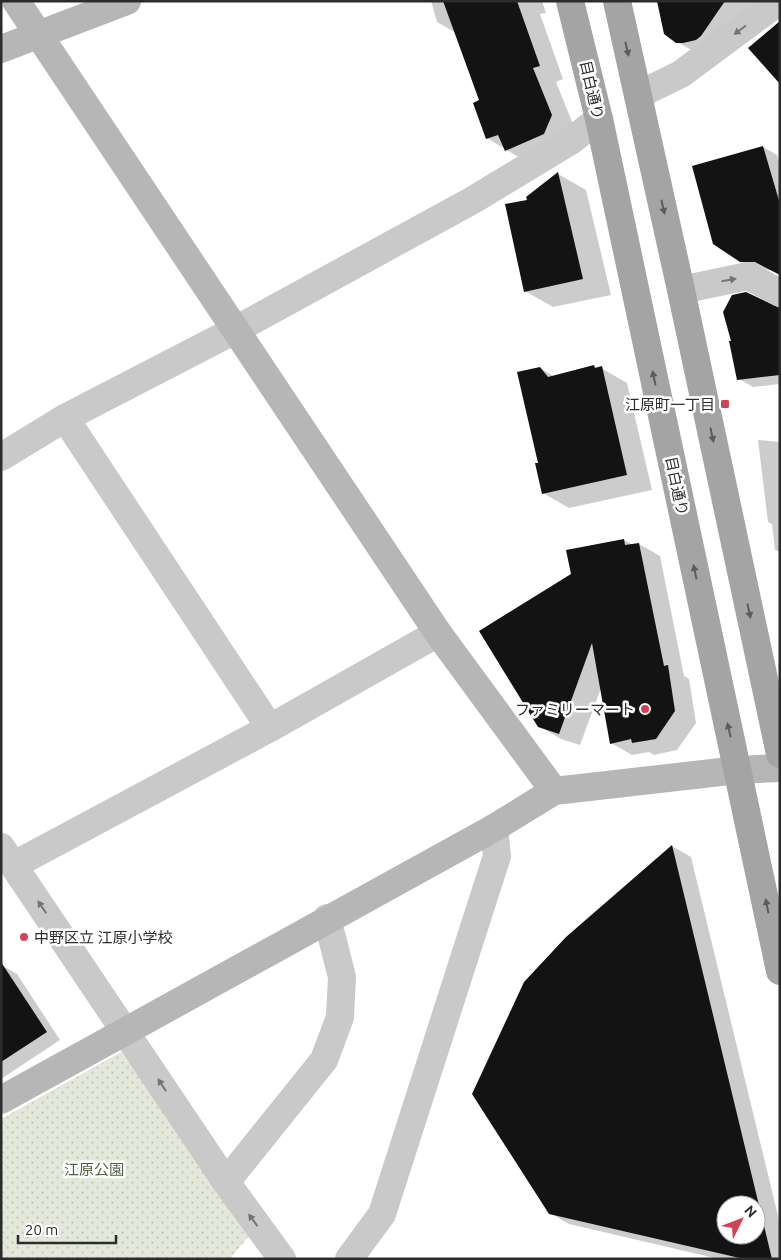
<svg xmlns="http://www.w3.org/2000/svg" width="781" height="1260" viewBox="0 0 781 1260" font-family="Ubuntu,'Noto Sans JP',sans-serif">
<style>
.green{fill:url(#green-dots)}
.shadow{fill:#0003;fill-rule:evenodd}
.building{fill:#131313;fill-rule:evenodd}
.lines{fill:none;stroke-linecap:round;stroke-linejoin:round}
.street{stroke:#c9c9c9;stroke-width:28}
.secondary{stroke:#b6b6b6;stroke-width:28}
.primary{stroke:#a4a4a4;stroke-width:28}
.oneway{fill:#737373}
.oneway2{fill:#5c5c5c}
.poi-dot{fill:#ce4356;stroke:#fff;stroke-width:2}
.labels{text-anchor:middle;dominant-baseline:central;stroke-width:5;stroke-linejoin:round;paint-order:stroke}
.street-label{font-size:15px;fill:#2c2c2c;stroke:#fff}
.poi-label{font-size:15px;fill:#2c2c2c;stroke:#fff;text-anchor:end}
.park-label{font-size:15px;fill:#51613f;stroke:#fff}
</style>
<defs>
<pattern id="green-dots" width="8" height="8" patternUnits="userSpaceOnUse" patternTransform="scale(1.25)"><rect width="8" height="8" fill="#e3e8db"/><path d="M2 2h.1M6 6h.1" fill="none" stroke="#c3c7bc" stroke-width="1.8" stroke-linecap="round"/></pattern>
</defs>
<rect width="100%" height="100%" fill="#fff"/>
<!-- green -->
<polygon class="green" points="121,1052 253,1231 230,1259 1,1259 1,1119"/>
<!-- shadow -->
<g class="shadow">
<polygon points="431,1 542,1 546,13 540,14 563,79 556,82 575,129 530,164 487,138 481,101 456,33 437,22"/>
<polygon points="658,1 780,1 780,18 754,37 744,31 706,58 677,42"/>
<polygon points="763,147 777,155 780,165 780,274 771,270 755,269 741,261"/>
<polygon points="558,174 586,190 611,295 553,307 525,291"/>
<polygon points="780,310 780,384 753,387 739,379"/>
<polygon points="594,367 601,368 627,383 652,490 569,508 543,493 539,464 540,368 555,377"/>
<polygon points="758,440 780,442 780,552 775,550 772,524 768,522"/>
<polygon points="624,540 633,545 639,544 660,556 684,676 689,679 696,723 677,750 654,755 649,752 632,755 611,743 601,688 580,745 561,739 539,726 573,575"/>
<path d="M 672,846 L 691,857 L 780,1224 L 780,1259 L 719,1259 L 569,1224 L 550,1213 L 567,937 ZM 726,1205 L 756,1205 L 756,1235 L 726,1235 Z"/>
<polygon points="3,966 17,974 60,1040 1,1079"/>
</g>
<!-- building -->
<g class="building">
<polygon points="443,1 517,1 540,66 533,68 552,115 544,134 505,151 498,135 486,139 473,103 479,100"/>
<polygon points="657,1 725,1 701,36 696,40 683,43 676,43 664,34"/>
<polygon points="780,21 780,84 748,48"/>
<polygon points="763,146 780,204 780,275 755,262 740,262 713,244 692,166"/>
<polygon points="558,172 583,279 524,292 505,204 527,200 526,197"/>
<polygon points="746,292 780,308 780,375 737,380 729,341 731,341 723,312 732,295"/>
<polygon points="594,365 595,368 602,366 627,475 542,494 535,463 538,463 517,372 540,367 548,377"/>
<polygon points="624,539 625,545 639,543 664,666 668,665 675,711 656,739 632,743 631,739 610,744 592,643 559,734 538,727 479,631 571,574 566,550"/>
<path d="M 672,845 L 772,1259 L 744,1259 L 549,1214 L 472,1094 L 524,982 L 566,937 ZM 726,1205 L 756,1205 L 756,1235 L 726,1235 Z"/>
<polygon points="1,962 47,1032 1,1062"/>
</g>
<g class="lines">
<!-- street -->
<g class="street">
<polyline points="638,95 681,74 779,1"/>
<polyline points="681,290 748,276 780,293"/>
<polyline points="65,418 270,728"/>
<polyline points="1,457 65,418 237,329 473,200 572,140 599,119"/>
<polyline points="1,847 226,1182 282,1259"/>
<polyline points="14,865 270,728 438,633"/>
<polyline points="226,1182 324,1060 340,1017 342,977 327,918"/>
<polyline points="349,1259 382,1214 497,856 494,828"/>
</g>
<!-- secondary -->
<g class="secondary">
<polyline points="16,1 438,633 554,791"/>
<polyline points="1,49 127,1"/>
<polyline points="1,1100 494,828 554,791 738,770 780,768"/>
</g>
<!-- primary -->
<g class="primary">
<polyline points="570,1 599,119 780,971"/>
<polyline points="617,1 681,290 780,754"/>
</g>
</g>
<!-- one-way arrows -->
<defs><path id="oneway-solid" d="M-6-.8H1V-3.2L6.5 0L1 3.2V.8H-6Z" transform="scale(1.25)"/></defs>
<g class="oneway">
<use href="#oneway-solid" transform="translate(740 30) rotate(143)"/>
<use href="#oneway-solid" transform="translate(729 280) rotate(-10)"/>
<use href="#oneway-solid" transform="translate(42 907) rotate(-124)"/>
<use href="#oneway-solid" transform="translate(162 1085) rotate(-123)"/>
<use href="#oneway-solid" transform="translate(253 1220) rotate(-126)"/>
</g>
<g class="oneway2">
<use href="#oneway-solid" transform="translate(627 49) rotate(77)"/>
<use href="#oneway-solid" transform="translate(663 207) rotate(77)"/>
<use href="#oneway-solid" transform="translate(654 378) rotate(-102)"/>
<use href="#oneway-solid" transform="translate(712 435) rotate(78)"/>
<use href="#oneway-solid" transform="translate(695 572) rotate(-102)"/>
<use href="#oneway-solid" transform="translate(749 611) rotate(78)"/>
<use href="#oneway-solid" transform="translate(729 730) rotate(-103)"/>
<use href="#oneway-solid" transform="translate(767 906) rotate(-101)"/>
</g>
<!-- markers -->
<g class="poi-dot">
<rect x="720" y="399" width="10" height="10" rx="2.5"/>
<circle cx="645" cy="709" r="5"/>
<circle cx="24" cy="937" r="5"/>
</g>
<g class="labels">
<!-- street labels -->
<g class="street-label">
<text transform="translate(592 90) rotate(77)">目白通り</text>
<text transform="translate(677 486) rotate(78)">目白通り</text>
</g>
<!-- poi labels -->
<g class="poi-label">
<text x="715" y="404">江原町一丁目</text>
<text x="635" y="709">ファミリーマート</text>
<text x="34" y="937" text-anchor="start">中野区立 江原小学校</text>
</g>
<!-- park labels -->
<g class="park-label">
<text x="94" y="1169">江原公園</text>
</g>
</g>
<!-- border -->
<rect width="781" height="1260" fill="none" stroke="#2c2c2c" stroke-width="5"/>
<!-- north arrow -->
<g transform="translate(741 1220) rotate(48)"><circle r="24" fill="#ffffff" stroke="#ababab"/>
<path d="M0-4L9 19L0 12L-9 19Z" fill="#ce4356"/>
<text y="-8" font-size="14" font-weight="bold" text-anchor="middle" fill="#2c2c2c">N</text>
</g>
<!-- scale -->
<path d="M18 1235v8h98v-8" fill="none" stroke="#2c2c2c" stroke-width="2.5"/>
<text x="25" y="1235" font-size="15" fill="#2c2c2c" stroke="#ffffff" stroke-width="4" paint-order="stroke">20 m</text>
</svg>
